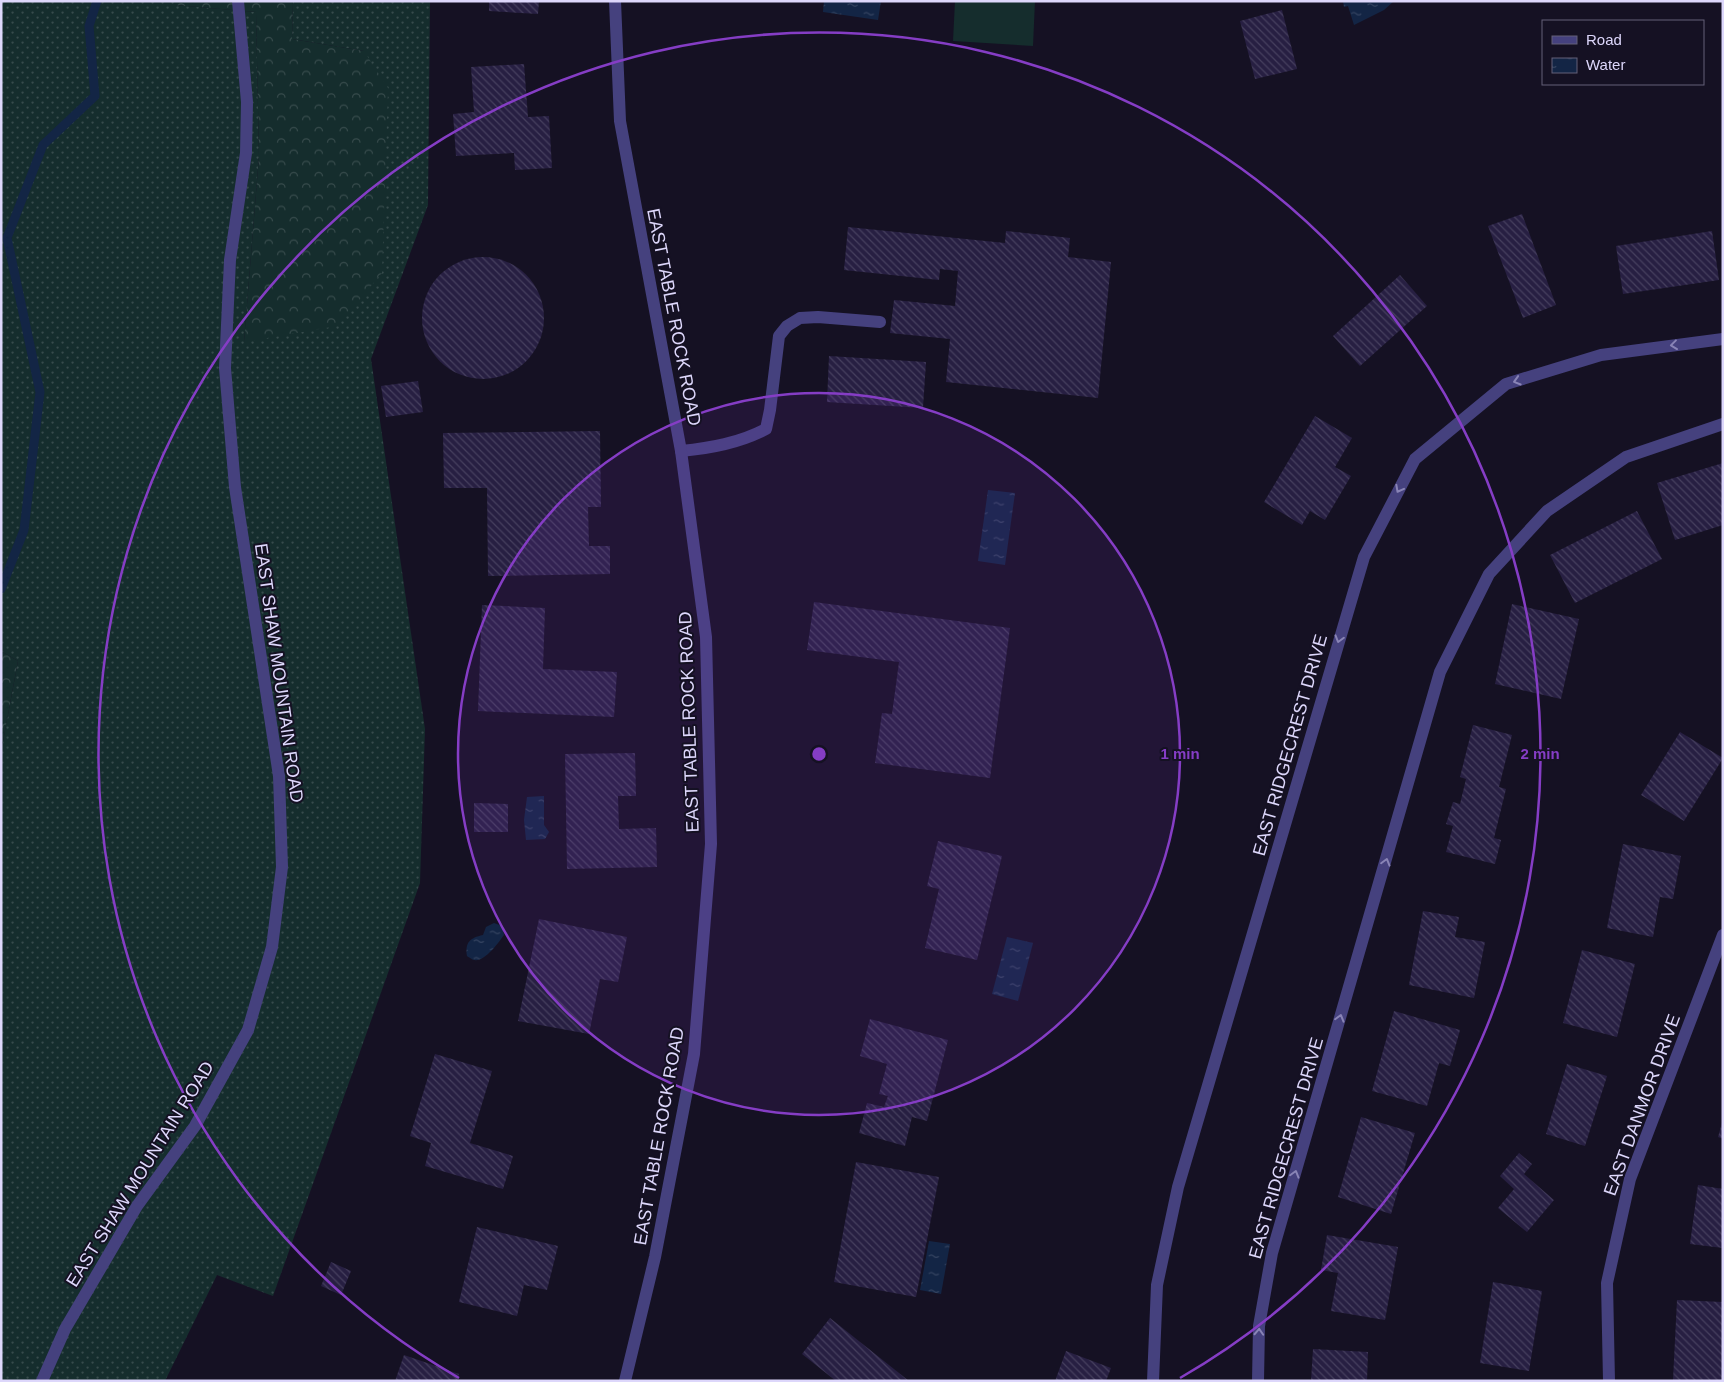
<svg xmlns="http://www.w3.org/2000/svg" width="1724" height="1382" viewBox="0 0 1724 1382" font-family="Arial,sans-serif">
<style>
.grass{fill:url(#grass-dots)}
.forest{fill:url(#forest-crowns)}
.pitch{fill:#152d2d}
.water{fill:url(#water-ripples)}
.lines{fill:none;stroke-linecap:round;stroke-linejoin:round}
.stream{stroke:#132545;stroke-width:9}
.building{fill:url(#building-back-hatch)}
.lane{stroke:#45417e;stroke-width:12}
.street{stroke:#45417e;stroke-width:12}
.oneway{stroke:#8984b6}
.ring{fill:none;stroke:#853dc5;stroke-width:2.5}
.labels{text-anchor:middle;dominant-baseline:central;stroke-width:4;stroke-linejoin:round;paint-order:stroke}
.street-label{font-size:18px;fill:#ddd7fb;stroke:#151123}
.centre{fill:#853dc5;stroke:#151123;stroke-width:2.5}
.ring-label{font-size:15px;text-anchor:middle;font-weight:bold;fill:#853dc5;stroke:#151123;stroke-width:4;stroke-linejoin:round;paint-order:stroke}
</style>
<defs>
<pattern id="grass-dots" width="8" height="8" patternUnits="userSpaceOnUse" patternTransform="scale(1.25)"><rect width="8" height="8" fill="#152d2d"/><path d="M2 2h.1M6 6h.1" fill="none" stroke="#374b4c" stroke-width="1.8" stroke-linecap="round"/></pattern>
<pattern id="forest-crowns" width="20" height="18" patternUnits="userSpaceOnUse" patternTransform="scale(1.25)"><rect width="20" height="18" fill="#152d2d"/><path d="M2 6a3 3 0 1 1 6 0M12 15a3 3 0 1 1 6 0" fill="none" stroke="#374b4c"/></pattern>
<pattern id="water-ripples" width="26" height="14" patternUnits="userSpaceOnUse" patternTransform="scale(1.25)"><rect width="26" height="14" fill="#132545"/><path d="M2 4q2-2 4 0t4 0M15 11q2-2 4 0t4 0" fill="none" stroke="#354461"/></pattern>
<pattern id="building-back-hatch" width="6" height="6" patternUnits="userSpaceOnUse" patternTransform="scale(1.25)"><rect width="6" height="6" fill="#271f42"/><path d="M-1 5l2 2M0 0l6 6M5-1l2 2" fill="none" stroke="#463f5e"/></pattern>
</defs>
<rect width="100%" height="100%" fill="#151123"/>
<!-- grass -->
<polygon class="grass" points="1,1 174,1 175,5 256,12 259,156 244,342 364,51 292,39 293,1 430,1 428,205 371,359 425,729 420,883 273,1296 217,1275 165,1381 1,1381 1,752 18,661 1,651"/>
<!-- forest -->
<g class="forest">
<polygon points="174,1 293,1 292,39 364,51 388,88 382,273 337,326 244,342 259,156 256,12 174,5"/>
<polygon points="1,651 18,661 1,752"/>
</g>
<!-- pitch -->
<polygon class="pitch" points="955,1 1035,1 1033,46 953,41"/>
<!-- water -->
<g class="water">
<polygon points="824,1 881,1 878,20 823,12"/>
<polygon points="1343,1 1394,1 1384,10 1354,25 1348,6 1344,7"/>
<polygon points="988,490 1015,493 1005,565 978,561"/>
<polygon points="544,796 544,825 549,832 545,839 526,840 524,820 527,797"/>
<path d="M 494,923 L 502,926 L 504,935 C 498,943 485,962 474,960 C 473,960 467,956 467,956 C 465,942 470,938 483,935 L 486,927 Z"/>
<polygon points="1007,937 1033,943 1018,1001 992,994"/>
<polygon points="929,1241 950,1244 941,1294 920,1290"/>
</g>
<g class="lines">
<!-- stream -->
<polyline class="stream" points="1,589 24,530 40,392 7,238 43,145 95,96 89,26 97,1"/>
</g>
<!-- building -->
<g class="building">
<polygon points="489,1 539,1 538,14 489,11"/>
<polygon points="1282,10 1297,69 1255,79 1240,21"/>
<polygon points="524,64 528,117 549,116 552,168 515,170 514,153 456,156 453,114 474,112 471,67"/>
<polygon points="1522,214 1556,305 1523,318 1488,226"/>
<polygon points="848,227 1005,243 1006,231 1070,238 1068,257 1111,262 1098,398 946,382 950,339 890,333 894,300 955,306 958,271 940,269 939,280 844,270"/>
<polygon points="1712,231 1719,280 1623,294 1616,246"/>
<circle cx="483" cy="318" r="61"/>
<polygon points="1400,275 1427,306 1360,366 1333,336"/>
<polygon points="829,356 926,362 923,408 827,402"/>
<polygon points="418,381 423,412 386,417 381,386"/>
<polygon points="1315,416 1352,438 1335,467 1351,476 1325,520 1310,511 1302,525 1264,502"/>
<polygon points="600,431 601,507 588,507 589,546 610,546 610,574 488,576 487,488 444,488 443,433"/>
<polygon points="1723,463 1723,525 1675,540 1657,483"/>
<polygon points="1637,511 1662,559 1575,603 1550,555"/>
<polygon points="814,602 1010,628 990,778 875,763 882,713 892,714 899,662 807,650"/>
<polygon points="1512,604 1579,619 1561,699 1495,684"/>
<polygon points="482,605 545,608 543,669 617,672 614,717 478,711"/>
<polygon points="1473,725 1512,735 1499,787 1506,789 1494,838 1501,840 1495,864 1446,852 1453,826 1446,824 1453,802 1460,804 1466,779 1460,777"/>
<polygon points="1680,732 1723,758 1684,821 1641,795"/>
<polygon points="635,753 636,796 618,796 619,829 656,828 657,867 567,869 565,754"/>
<polygon points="474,803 508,804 508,832 474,832"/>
<polygon points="938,841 1002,856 977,960 925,948 939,889 927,886"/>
<polygon points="1623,844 1681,856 1673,899 1660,897 1653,937 1607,928"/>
<polygon points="1423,911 1459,917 1455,937 1485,942 1474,998 1409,985"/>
<polygon points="539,919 627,937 618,982 600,979 589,1034 518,1021"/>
<polygon points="1582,950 1635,964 1617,1037 1563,1023"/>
<polygon points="1394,1011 1460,1030 1450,1066 1439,1063 1427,1106 1372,1091"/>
<polygon points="870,1019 948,1040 927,1121 912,1117 905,1146 859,1133 867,1103 884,1107 888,1096 879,1094 887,1064 860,1056"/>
<polygon points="435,1054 492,1071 470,1143 513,1156 503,1189 425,1166 431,1143 410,1136"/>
<polygon points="1567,1064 1607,1076 1585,1146 1546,1134"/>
<polygon points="1361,1117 1415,1133 1391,1214 1338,1197"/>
<polygon points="1722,1123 1723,1123 1723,1139 1718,1137"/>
<polygon points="1519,1153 1532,1164 1524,1174 1554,1200 1527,1232 1498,1208 1514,1189 1500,1176"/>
<polygon points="856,1162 939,1177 916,1297 834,1282"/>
<polygon points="1698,1185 1723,1189 1723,1248 1690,1244"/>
<polygon points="477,1227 558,1246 547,1290 524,1285 517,1316 459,1302"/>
<polygon points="1327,1235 1398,1247 1385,1320 1331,1311 1338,1273 1321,1270"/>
<polygon points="331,1262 351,1271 341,1295 321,1286"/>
<polygon points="1493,1282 1542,1291 1529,1371 1480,1363"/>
<polygon points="1677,1300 1723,1302 1723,1381 1673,1380"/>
<polygon points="830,1318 909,1381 836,1381 802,1354"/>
<polygon points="1313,1349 1368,1352 1367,1381 1311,1381"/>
<polygon points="1066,1351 1111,1368 1106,1381 1055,1381"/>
<polygon points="404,1355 459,1374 457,1381 395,1381"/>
</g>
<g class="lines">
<!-- lane -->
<path class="lane" d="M 681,451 C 711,448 739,443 766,429 L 770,410 L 779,336 L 787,326 L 800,318 L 818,317 L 880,322"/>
<!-- street -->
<g class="street">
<polyline points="615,1 620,121 681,451 706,637 711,844 694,1054 655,1257 625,1381"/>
<polyline points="42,1381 65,1329 137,1206 195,1126 248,1030 272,947 282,867 279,776 235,487 225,368 230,260 246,153 247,102 238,1"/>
<polyline points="1153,1381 1157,1285 1178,1187 1364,557 1415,459 1506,384 1601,355 1723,339"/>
<polyline points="1258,1381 1259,1326 1272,1253 1440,672 1489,574 1547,511 1626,457 1723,424"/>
<polyline points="1609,1381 1607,1283 1630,1179 1723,935"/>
</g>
</g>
<!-- one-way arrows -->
<defs><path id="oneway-chevron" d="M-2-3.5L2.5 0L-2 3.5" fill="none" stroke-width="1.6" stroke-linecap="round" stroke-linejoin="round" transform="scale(1.25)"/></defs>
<g class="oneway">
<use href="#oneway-chevron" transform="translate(1674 345) rotate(173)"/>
<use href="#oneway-chevron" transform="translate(1517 381) rotate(163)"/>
<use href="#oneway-chevron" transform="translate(1399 489) rotate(118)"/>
<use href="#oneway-chevron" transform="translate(1339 639) rotate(106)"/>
<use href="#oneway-chevron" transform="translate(1386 862) rotate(-74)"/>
<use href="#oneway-chevron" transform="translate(1340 1018) rotate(-74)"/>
<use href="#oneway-chevron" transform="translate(1295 1174) rotate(-74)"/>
<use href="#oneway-chevron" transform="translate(1259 1332) rotate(-87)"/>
</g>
<!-- distance rings -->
<circle cx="819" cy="754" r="361" fill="#853dc5" fill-opacity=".12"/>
<g class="ring">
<circle cx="819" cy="754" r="361"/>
<path d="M459 1378A721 721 0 1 1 1180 1378"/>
</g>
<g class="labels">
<!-- street labels -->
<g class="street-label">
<text transform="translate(674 317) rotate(79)">EAST TABLE ROCK ROAD</text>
<text transform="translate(279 673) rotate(82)">EAST SHAW MOUNTAIN ROAD</text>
<text transform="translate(689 722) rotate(-92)">EAST TABLE ROCK ROAD</text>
<text transform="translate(1290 745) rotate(-74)">EAST RIDGECREST DRIVE</text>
<text transform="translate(1642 1105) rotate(-70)">EAST DANMOR DRIVE</text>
<text transform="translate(659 1136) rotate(-80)">EAST TABLE ROCK ROAD</text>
<text transform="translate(1286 1148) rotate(-74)">EAST RIDGECREST DRIVE</text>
<text transform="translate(140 1174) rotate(-58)">EAST SHAW MOUNTAIN ROAD</text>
</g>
</g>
<circle cx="819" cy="754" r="8" class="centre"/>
<g class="ring-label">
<text x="1180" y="759">1 min</text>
<text x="1540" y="759">2 min</text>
</g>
<!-- border -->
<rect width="1724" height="1382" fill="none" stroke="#ddd7fb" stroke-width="5"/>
<!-- legend -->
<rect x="1542" y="20" width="162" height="65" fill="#151123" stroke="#656079"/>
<rect x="1552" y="36" width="25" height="8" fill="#45417e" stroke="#656079"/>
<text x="1586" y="45" font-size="15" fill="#ddd7fb">Road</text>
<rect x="1552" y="58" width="25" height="15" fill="url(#water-ripples)" stroke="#656079"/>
<text x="1586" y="70" font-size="15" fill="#ddd7fb">Water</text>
</svg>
